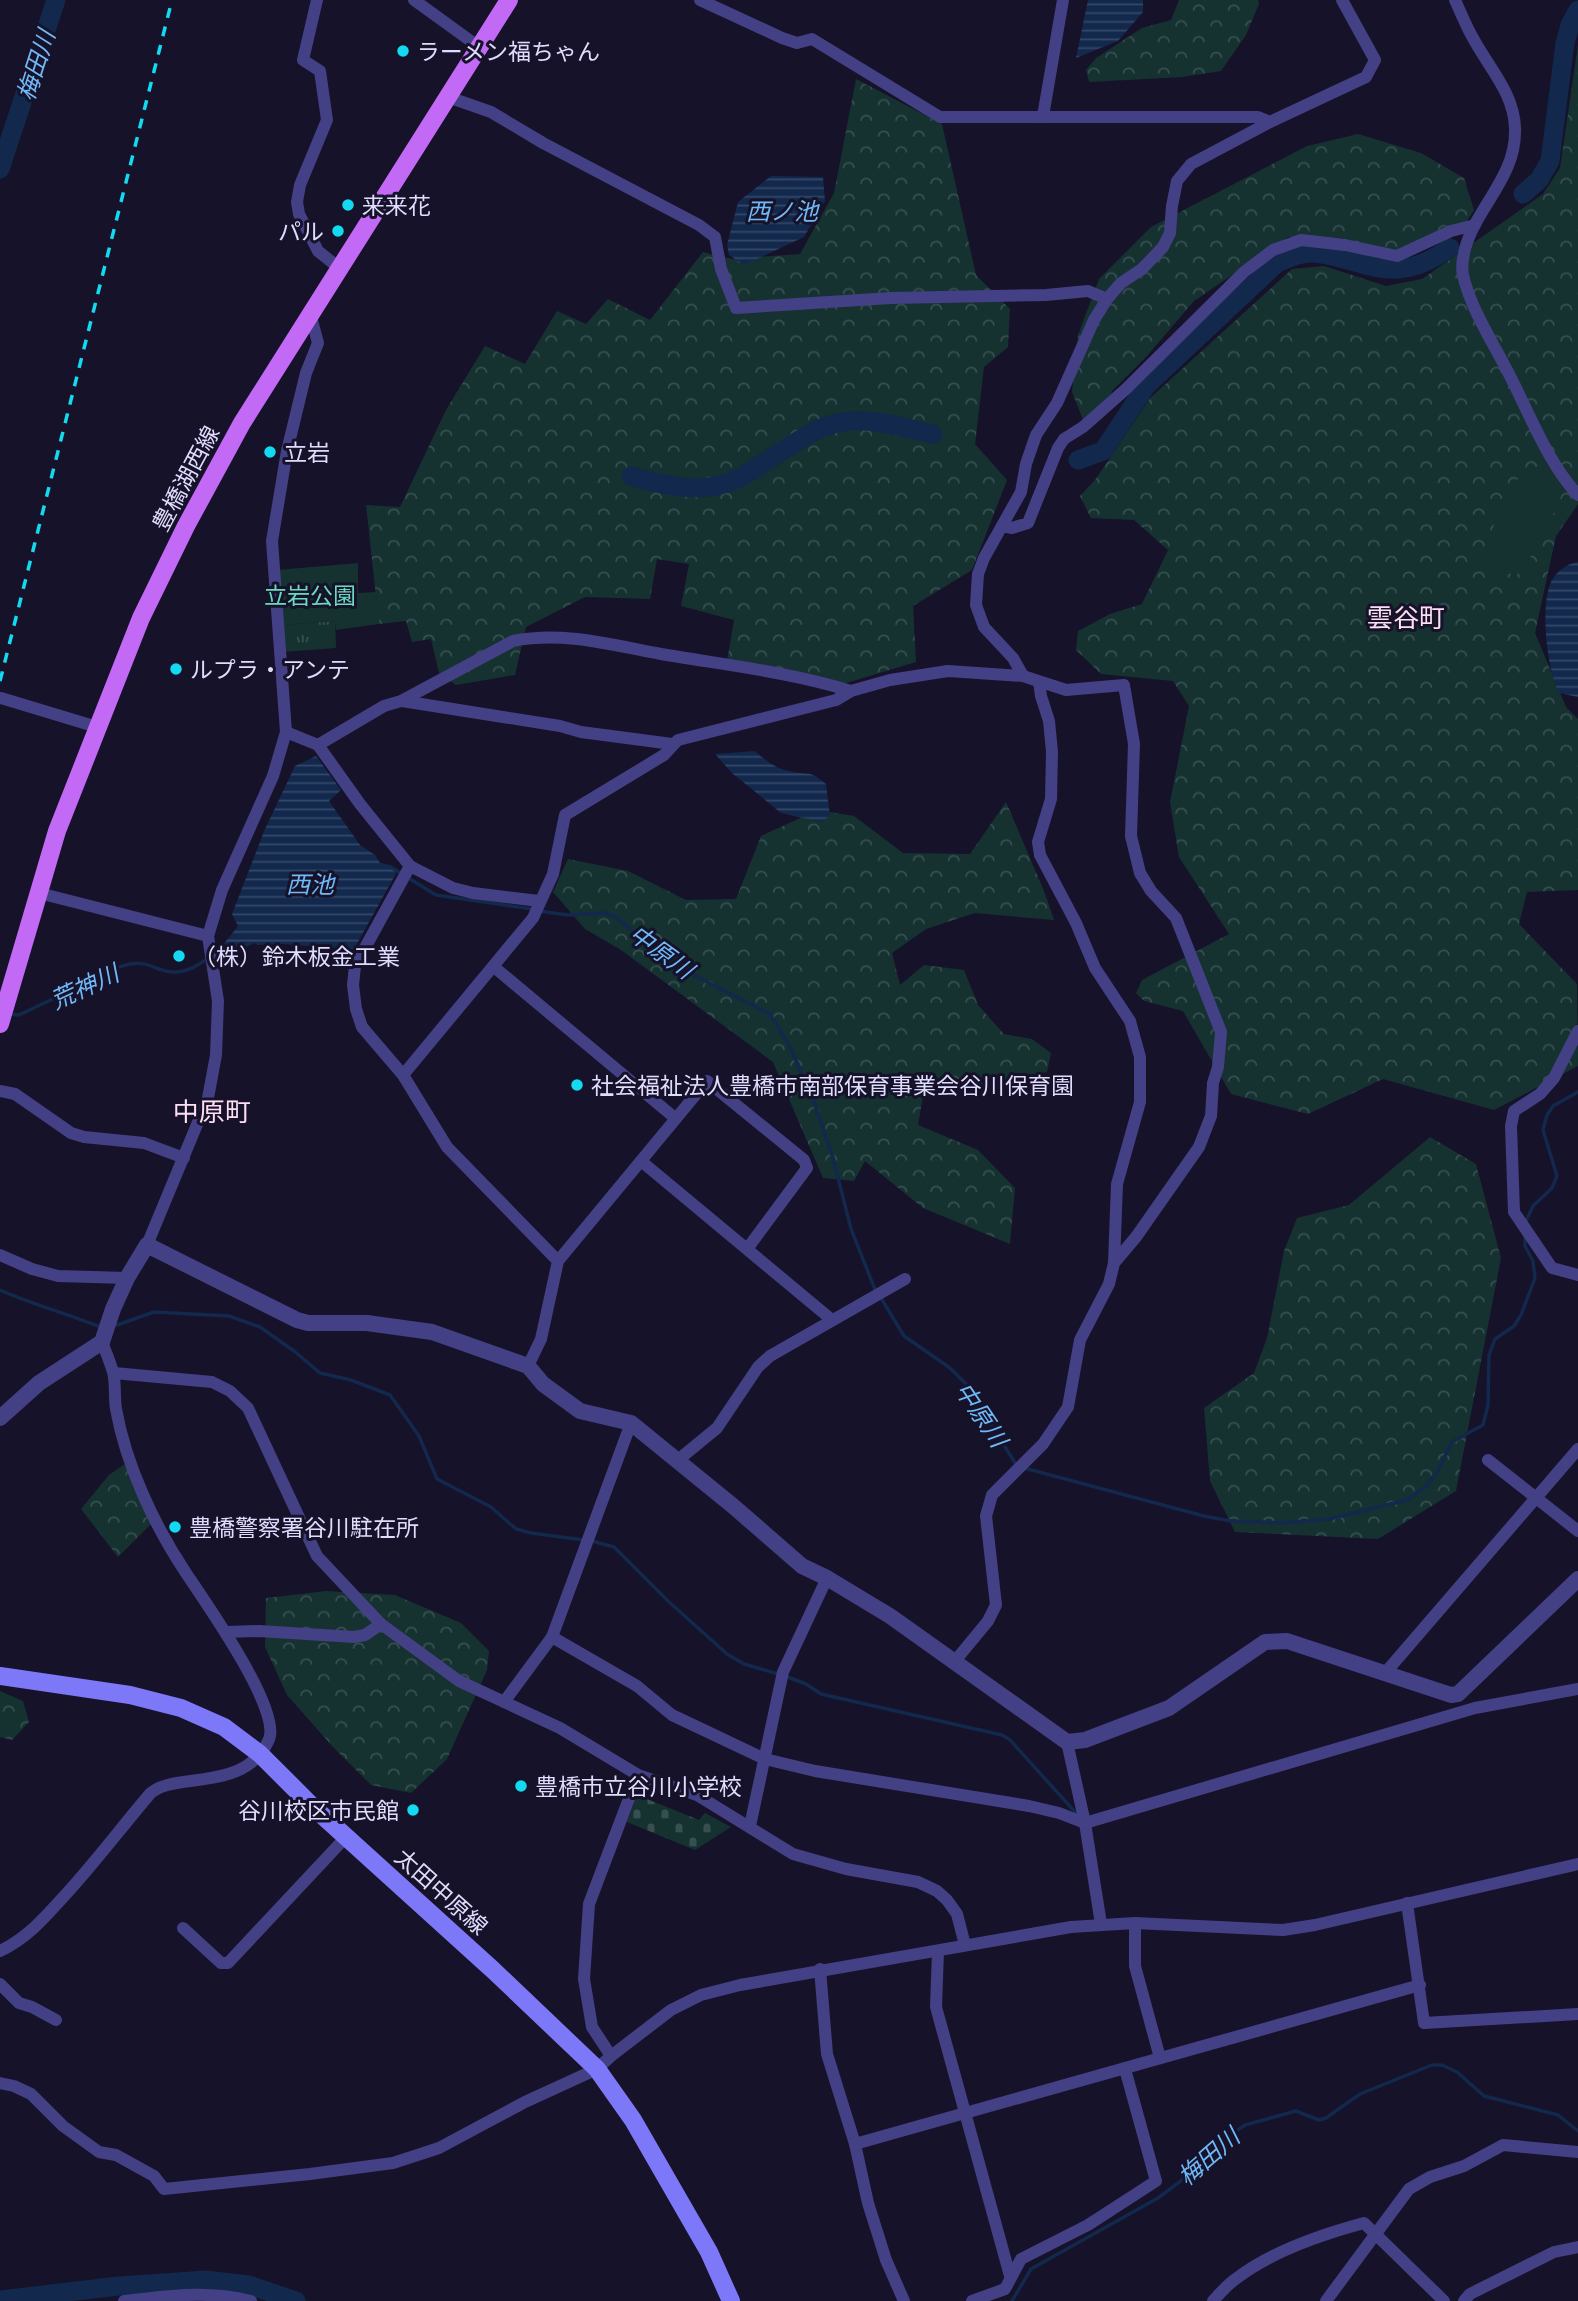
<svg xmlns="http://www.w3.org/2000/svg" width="1578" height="2301" viewBox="0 0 1578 2301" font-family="Manrope,'Noto Sans JP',sans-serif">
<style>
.grass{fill:url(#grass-tufts)}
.forest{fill:url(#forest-crowns)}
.cemetery{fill:url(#cemetery-stones)}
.park{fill:#153231}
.water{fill:url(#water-rules)}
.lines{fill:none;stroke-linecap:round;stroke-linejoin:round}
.stream{stroke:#12284c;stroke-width:3.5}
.river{stroke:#12284c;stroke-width:19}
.minor{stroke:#434085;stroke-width:12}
.tertiary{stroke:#434085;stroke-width:16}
.secondary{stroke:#7c78f7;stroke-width:18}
.primary{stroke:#c269f6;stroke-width:18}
.rail{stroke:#13daf1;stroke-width:3.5;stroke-dasharray:10 9;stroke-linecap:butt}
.poi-dot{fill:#13daf1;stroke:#161229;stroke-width:2.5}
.labels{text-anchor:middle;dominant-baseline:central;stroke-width:6;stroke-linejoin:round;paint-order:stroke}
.poi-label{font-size:23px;fill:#dfdcfd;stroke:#161229;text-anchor:start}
.street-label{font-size:23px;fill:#dfdcfd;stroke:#161229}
.park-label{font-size:23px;fill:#6adabf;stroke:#161229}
.water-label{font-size:24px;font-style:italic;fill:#70b8f7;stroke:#161229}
.quarter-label{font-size:26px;fill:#fdddf1;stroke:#161229}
</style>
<defs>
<pattern id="grass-tufts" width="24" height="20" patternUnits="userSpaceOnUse" patternTransform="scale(1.75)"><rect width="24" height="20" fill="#153231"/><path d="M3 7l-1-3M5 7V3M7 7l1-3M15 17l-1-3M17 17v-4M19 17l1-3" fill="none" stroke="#374f50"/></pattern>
<pattern id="forest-crowns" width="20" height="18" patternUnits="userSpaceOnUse" patternTransform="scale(1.75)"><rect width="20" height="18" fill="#153231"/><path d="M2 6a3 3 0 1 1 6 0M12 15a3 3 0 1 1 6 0" fill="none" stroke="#374f50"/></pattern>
<pattern id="cemetery-stones" width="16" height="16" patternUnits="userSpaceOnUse" patternTransform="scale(1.75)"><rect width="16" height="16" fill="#153231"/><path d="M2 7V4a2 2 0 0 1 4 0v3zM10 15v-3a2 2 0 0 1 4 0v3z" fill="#374f50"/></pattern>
<pattern id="water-rules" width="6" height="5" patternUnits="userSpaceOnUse" patternTransform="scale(1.75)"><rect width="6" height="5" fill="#12284c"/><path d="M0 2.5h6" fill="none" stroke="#344767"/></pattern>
</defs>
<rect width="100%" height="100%" fill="#161229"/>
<!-- grass -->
<polygon class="grass" points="335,621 336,648 282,652 280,625"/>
<!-- forest -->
<g class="forest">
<polygon points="1179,0 1258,0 1259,4 1246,35 1221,71 1182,77 1089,82 1086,70 1096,58 1142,28 1171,20"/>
<polygon points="1578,45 1578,504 1556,536 1535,633 1566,707 1578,719 1578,890 1527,892 1519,924 1577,984 1578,1066 1494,1110 1383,1079 1308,1114 1231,1094 1183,1011 1144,1001 1136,993 1142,980 1229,934 1179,857 1170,802 1189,706 1173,681 1101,674 1076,650 1078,631 1110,614 1142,604 1168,550 1134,520 1091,518 1080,496 1095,480 1150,398 1292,269 1324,266 1386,286 1422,279 1543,194 1560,168"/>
<polygon points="856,79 942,124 976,275 1010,309 1008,347 984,367 975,444 1007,480 972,570 913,606 916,662 843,684 727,661 734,620 681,606 689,564 657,559 650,599 585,597 526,627 515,675 456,685 439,673 431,639 412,642 406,621 379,624 366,505 400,507 446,410 485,346 525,364 557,311 586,324 608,299 650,320 703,252 732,259 800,254 834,193"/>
<polygon points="1358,134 1421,153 1464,178 1474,210 1459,234 1389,262 1342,238 1288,237 1194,301 1146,357 1112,391 1107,409 1084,422 1072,392 1078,335 1099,279 1151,227 1307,146"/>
<polygon points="1006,802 1044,891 1054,920 975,913 926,929 892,953 900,985 924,965 964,970 978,1005 1004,1034 1032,1039 1051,1053 1047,1072 923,1096 918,1125 978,1150 1015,1188 1010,1244 923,1208 865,1161 854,1181 823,1178 773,1062 621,950 585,929 553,892 568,859 628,871 686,900 736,899 761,836 818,810 854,816 903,853 970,854"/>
<polygon points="1430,1137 1476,1164 1501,1258 1456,1491 1378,1539 1235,1532 1210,1481 1204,1408 1254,1373 1267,1338 1284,1251 1297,1218 1349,1205"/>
<polygon points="125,1464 152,1523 118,1557 81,1509 109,1475"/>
<polygon points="326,1591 395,1595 461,1623 489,1651 487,1670 447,1759 411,1793 371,1785 333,1747 287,1695 265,1647 266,1598"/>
<polygon points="0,1691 23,1701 29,1722 12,1740 0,1737"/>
</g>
<!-- cemetery -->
<polygon class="cemetery" points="637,1795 699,1820 705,1813 731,1827 695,1850 627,1822"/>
<!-- park -->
<g class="park">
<path d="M 1547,463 L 1564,489 L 1547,529 L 1534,546 L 1528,565 L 1516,575 L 1487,569 L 1485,564 L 1486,555 C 1497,515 1502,476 1547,463 Z"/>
<polygon points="358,563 358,593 376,592 379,624 336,630 335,621 280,625 277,570"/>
</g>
<!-- water -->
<g class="water">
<polygon points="1088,0 1143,0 1143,12 1118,41 1076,58"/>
<polygon points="771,176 823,177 825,201 804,237 744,265 729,255 727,245 738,202"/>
<path d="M 1578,562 L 1578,697 L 1559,693 C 1547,671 1539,603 1552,580 C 1558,570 1567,564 1578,562 Z"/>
<path d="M 755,751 C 765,760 776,769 789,771 C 808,776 809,769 826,784 L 830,816 L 821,822 L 781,813 L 732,773 L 715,754 Z"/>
<polygon points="316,756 341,790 329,801 360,845 375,855 380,863 391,865 398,870 354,949 282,944 257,945 255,943 220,959 218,951 238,926 232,914 265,829 295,766"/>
</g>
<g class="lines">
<!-- stream -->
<g class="stream">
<polyline points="394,869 436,895 532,909"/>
<polyline points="539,911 568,915 604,913 616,917 670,963 770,1014 789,1045 812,1096 833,1158 851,1229 876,1292"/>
<path d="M 10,1014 L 19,1015 L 122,966 C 150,957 156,974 178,972 C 190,971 199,964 209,958"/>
<polyline points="1526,1221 1533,1206 1552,1188 1557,1176 1543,1130 1547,1115 1553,1106 1578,1092"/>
<path d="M 0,1290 C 32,1304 65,1313 98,1326"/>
<polyline points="881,1298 904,1336 950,1368 966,1384 1017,1466"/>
<polyline points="117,1325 154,1312 229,1316 260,1327 294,1351 320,1373 351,1380 390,1395 419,1436 437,1479 491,1507 516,1529 531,1533 584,1540"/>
<polyline points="1024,1468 1204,1516 1231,1521 1284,1523 1329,1519 1407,1500 1425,1487 1437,1473 1452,1442 1483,1425 1488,1405 1489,1355 1495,1339 1514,1326 1521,1315 1535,1278 1533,1261 1525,1246 1525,1236"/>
<polyline points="592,1541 614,1547 668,1601 727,1654 744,1664 778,1674"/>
<polyline points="785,1676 806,1684 821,1694 1002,1735 1009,1739 1076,1813"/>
<polyline points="1012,2301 1031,2269 1158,2198 1190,2174 1213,2147 1245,2125 1296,2111 1319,2120 1326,2118 1360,2094 1432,2065 1442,2065 1457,2072 1484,2096 1558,2115 1578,2131"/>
</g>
<!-- river -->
<g class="river">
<polyline points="0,169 56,0"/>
<polyline points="1523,194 1539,180 1550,161 1565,43 1570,25 1578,10"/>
<path d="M 1078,460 L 1103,451 L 1146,386 L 1277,263 C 1289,258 1301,252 1314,253 C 1344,255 1375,274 1406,268 C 1423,265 1436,257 1450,248"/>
<path d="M 631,476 C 665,485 696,494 730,482 C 749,475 768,459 785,449 C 801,439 815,429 833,424 C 866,415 900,427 933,434"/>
<polyline points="0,2300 119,2286 206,2280 249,2285 296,2301"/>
</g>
<!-- minor -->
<g class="minor">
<polyline points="317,0 303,60 320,71 327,120 300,185 297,202 299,214 318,251 338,267"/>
<polyline points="414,0 479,47"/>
<polyline points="700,0 782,38 797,43 812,39 940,117 1258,117 1270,122"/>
<path d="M 1455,0 C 1461,13 1466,26 1473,38 C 1489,68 1514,93 1515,128 C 1517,177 1476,207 1465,249 C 1463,258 1461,266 1463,275 C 1471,310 1494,344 1510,376 C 1529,413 1549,465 1578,495"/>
<polyline points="448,97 491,112 543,143 699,225 715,237 721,269 736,308 891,298 1046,295 1088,291 1107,299"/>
<polyline points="1043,116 1063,0"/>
<polyline points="1002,526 1012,528 1028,523 1058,448 1064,439 1083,427 1126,389 1244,272 1273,250 1301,240 1345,245 1397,256 1451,231 1475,225"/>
<polyline points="1023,676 1013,658 984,627 976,605 978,574 984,558 1021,492 1026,464 1036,435 1057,403 1094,320 1107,299 1121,283 1142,269 1163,247 1170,233 1172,206 1177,181 1191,164 1270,122 1366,77 1375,60 1342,0"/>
<polyline points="1,698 97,727"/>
<polyline points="402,701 560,726 581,732 672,744"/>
<polyline points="286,732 318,745 360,804 410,866 453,888 473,893 539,901"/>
<path d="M 318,745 L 384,706 L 401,701 L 513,641 C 564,631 611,645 661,654 C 725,665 790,672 851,691"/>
<polyline points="410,866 355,966 353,985 356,1009 362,1027 403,1075 447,1147 558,1261"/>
<polyline points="39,893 208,936"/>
<polyline points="494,967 675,1118"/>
<polyline points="1578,1031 1554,1078 1540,1094 1514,1111 1511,1126 1514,1212 1552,1268 1578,1275"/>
<polyline points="403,1075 533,918 553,874 565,815 664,755 678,740 836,700 851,691 890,680 948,671 1023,676 1066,690 1124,685 1134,744 1131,836 1140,873 1151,891 1176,918 1221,1032 1218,1067 1213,1083 1211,1116 1199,1147 1136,1237 1114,1263"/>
<polyline points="0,1091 15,1094 71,1133 84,1137 144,1143 184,1158"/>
<polyline points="641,1161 832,1320"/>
<polyline points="147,1245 208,1098 216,1055 218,1001 208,936 222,890 273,776 286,732 272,541 287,451 306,373 318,343 310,313"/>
<polyline points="0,1255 32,1269 58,1276 127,1278"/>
<polyline points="528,1366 541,1339 558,1261 707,1081 804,1160 807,1168 747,1249"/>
<polyline points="114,1373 212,1382 230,1391 248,1408 317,1556 381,1624 459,1681 560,1728 638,1775 697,1795 793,1854 846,1869 918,1882 937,1891 947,1900 957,1914 965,1945"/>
<polyline points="678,1460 717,1428 758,1367 770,1356 905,1279"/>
<polyline points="1488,1460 1578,1531"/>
<polyline points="226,1632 259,1631 354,1637 365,1635 381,1624"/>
<polyline points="552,1637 637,1686 672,1715 765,1759 815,1771 1029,1806 1059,1813 1085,1823 1475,1708 1578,1689"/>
<polyline points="955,1661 988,1621 996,1605 986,1516 992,1495 1043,1444 1068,1407 1080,1340 1109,1284 1114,1263 1117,1184 1140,1102 1140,1057 1130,1021 1095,968 1076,923 1040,855 1038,842 1051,799 1052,752 1049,721 1041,696 1039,682"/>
<polyline points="1386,1672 1578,1449"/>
<polyline points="504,1702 552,1637 631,1423"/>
<polyline points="1067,1742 1085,1823 1101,1924"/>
<polyline points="750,1826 783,1672 827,1578"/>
<polyline points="1407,1903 1424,2023 1578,2014"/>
<polyline points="1135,1923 1135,1966 1160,2058"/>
<polyline points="183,1928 221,1963 228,1963 346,1837"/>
<path d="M 0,1951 C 28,1938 47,1915 67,1893 C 96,1861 121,1828 149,1795 C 167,1773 231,1790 260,1754 C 263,1751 269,1741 270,1736 C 276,1702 206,1603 186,1573 C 154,1525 126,1465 116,1409 C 114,1397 116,1383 113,1372 C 110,1362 106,1352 102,1342"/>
<polyline points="938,1951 936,2007 1010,2276"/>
<polyline points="820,1969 827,2054 855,2144 868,2203 886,2260 904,2301"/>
<polyline points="0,1984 19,2003 32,2007 56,2020"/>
<polyline points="611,2056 592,2027 584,1979 589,1904 638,1775"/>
<polyline points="0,2083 14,2086 31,2094 63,2126 99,2152 116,2155 154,2176 164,2189 310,2174 393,2163 439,2148 525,2102 597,2069 611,2056 671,2010 701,1995 740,1985 1071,1927 1135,1923 1283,1930 1315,1925 1578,1864"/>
<polyline points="855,2144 1420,1985"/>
<path d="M 124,2301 C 171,2296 205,2290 251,2301"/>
<polyline points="972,2301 1005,2289 1021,2259 1088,2225 1156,2181 1125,2069"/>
<path d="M 1213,2301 C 1220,2293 1228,2284 1237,2278 C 1271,2252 1323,2234 1364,2223 L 1444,2301"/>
<polyline points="1326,2301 1409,2189 1430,2177 1464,2166 1503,2145 1578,2152"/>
<polyline points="1464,2301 1470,2294 1554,2252 1578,2247"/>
</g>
<!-- tertiary -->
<polyline class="tertiary" points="0,1418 39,1383 102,1342 113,1309 127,1278 147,1245 297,1320 308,1323 367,1323 432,1332 528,1366 543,1384 580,1411 631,1423 733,1506 802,1566 827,1578 890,1616 1067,1742 1085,1740 1169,1708 1265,1642 1287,1641 1451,1695 1458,1694 1578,1579"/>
<!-- secondary -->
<polyline class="secondary" points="0,1676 130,1695 181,1708 224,1727 260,1754 312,1806 493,1970 597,2069 633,2120 709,2252 731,2301"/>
<!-- primary -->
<polyline class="primary" points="0,1024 57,831 141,618 186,526 242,423 509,0"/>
<!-- rail -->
<polyline class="rail" points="0,681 172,0"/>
</g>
<!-- markers -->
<g class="poi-dot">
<circle cx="403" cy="51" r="7"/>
<circle cx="348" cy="205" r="7"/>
<circle cx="338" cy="231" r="7"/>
<circle cx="270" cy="452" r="7"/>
<circle cx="176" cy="669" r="7"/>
<circle cx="179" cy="956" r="7"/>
<circle cx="577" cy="1085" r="7"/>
<circle cx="175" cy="1527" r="7"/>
<circle cx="521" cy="1786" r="7"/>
<circle cx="413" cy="1810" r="7"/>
</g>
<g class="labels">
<!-- poi labels -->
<g class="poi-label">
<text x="417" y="51">ラーメン福ちゃん</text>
<text x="362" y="205">来来花</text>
<text x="324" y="231" text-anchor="end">パル</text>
<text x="284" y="452">立岩</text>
<text x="190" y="669">ルプラ・アンテ</text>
<text x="193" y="956">（株）鈴木板金工業</text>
<text x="591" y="1085">社会福祉法人豊橋市南部保育事業会谷川保育園</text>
<text x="189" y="1527">豊橋警察署谷川駐在所</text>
<text x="535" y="1786">豊橋市立谷川小学校</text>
<text x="399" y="1810" text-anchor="end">谷川校区市民館</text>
</g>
<!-- street labels -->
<g class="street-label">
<text transform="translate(185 478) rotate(-62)">豊橋湖西線</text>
<text transform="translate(442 1891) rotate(42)">太田中原線</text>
</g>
<!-- park labels -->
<g class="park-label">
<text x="310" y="595">立岩公園</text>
</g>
<!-- water labels -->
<g class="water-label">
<text transform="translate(35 65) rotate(-72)">梅田川</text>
<text x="782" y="210">西ノ池</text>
<text x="310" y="883">西池</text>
<text transform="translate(662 951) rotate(36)">中原川</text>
<text transform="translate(84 986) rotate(-25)">荒神川</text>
<text transform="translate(982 1414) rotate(56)">中原川</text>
<text transform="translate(1208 2156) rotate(-41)">梅田川</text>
</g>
<!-- quarter labels -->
<g class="quarter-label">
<text x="1406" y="617">雲谷町</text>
<text x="212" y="1111">中原町</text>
</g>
</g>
</svg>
